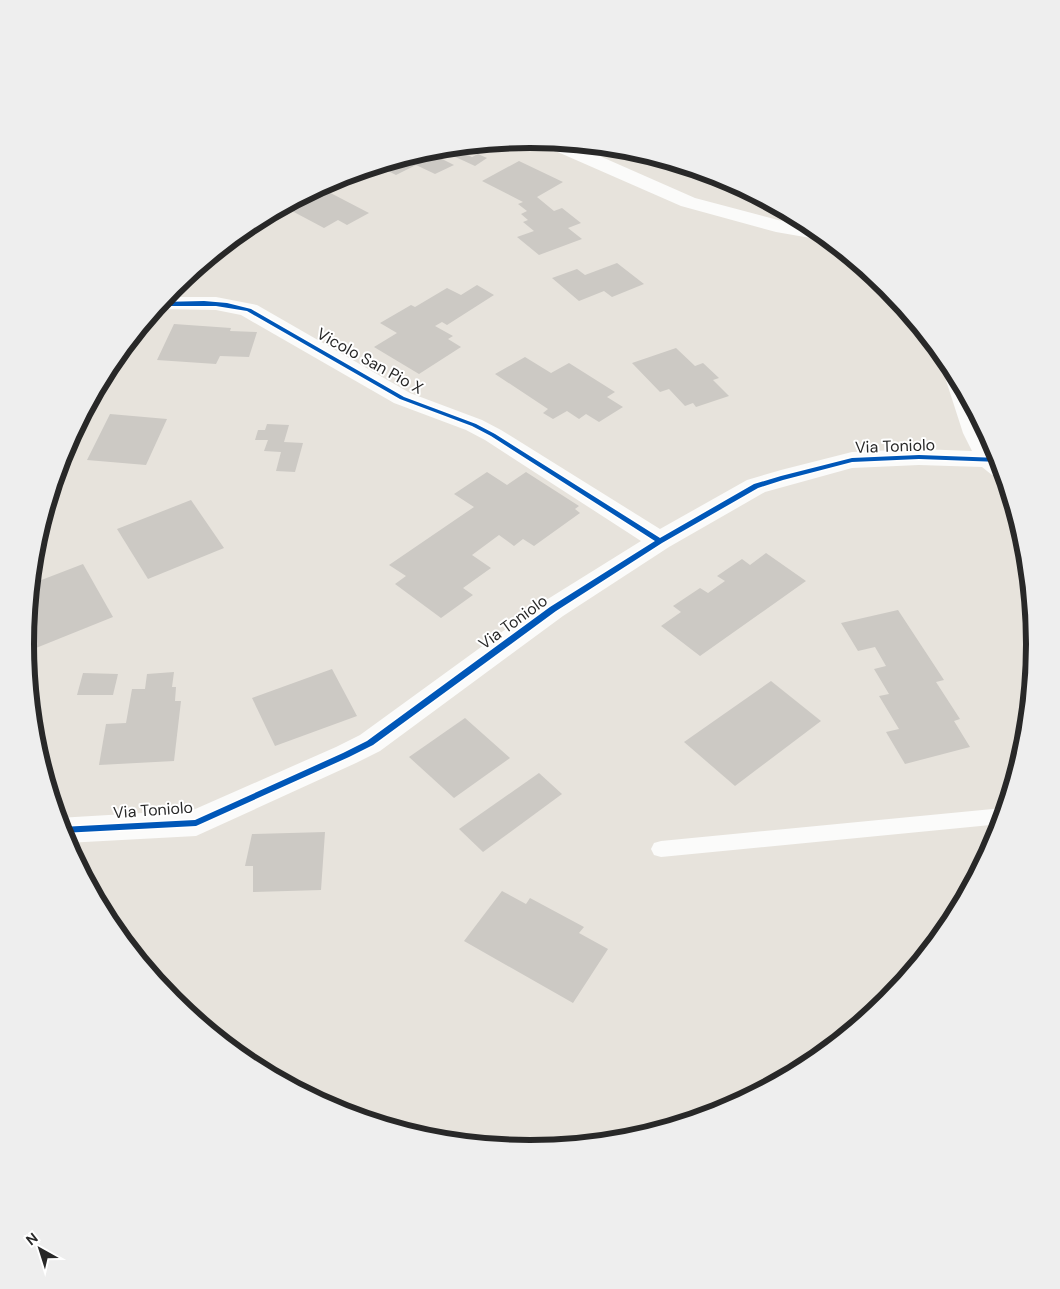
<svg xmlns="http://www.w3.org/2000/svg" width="1060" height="1289" viewBox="0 0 1060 1289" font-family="'DM Sans',sans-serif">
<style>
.building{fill:#ccc9c4}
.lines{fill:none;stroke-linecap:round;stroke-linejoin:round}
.lane{fill:#fbfbfa;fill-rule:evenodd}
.street{fill:#fbfbfa;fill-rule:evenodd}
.cycleway-casing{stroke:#fff;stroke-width:3}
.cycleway{fill:#0057b8;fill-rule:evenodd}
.labels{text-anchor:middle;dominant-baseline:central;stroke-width:4;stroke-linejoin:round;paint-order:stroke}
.street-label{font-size:16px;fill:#282828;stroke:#fff}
.rim{fill:none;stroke:#282828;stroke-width:6}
</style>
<rect width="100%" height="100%" fill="#e7e3dc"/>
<!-- building -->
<g class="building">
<polygon points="456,150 472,157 478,154 487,158 475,166 449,154"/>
<polygon points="426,151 454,165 435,174 416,165 396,175 378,166"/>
<polygon points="519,161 563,182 537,197 554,211 562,208 581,223 568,228 582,239 539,255 517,237 534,231 523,222 528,220 521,214 527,211 518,204 523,202 482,181"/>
<polygon points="319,187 369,213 347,225 338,220 324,228 292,211 295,209 287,205"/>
<polygon points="617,263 644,284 612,297 604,291 579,301 552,278 577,269 585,275"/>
<polygon points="477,285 494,295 447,325 442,322 435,326 453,336 448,339 461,347 419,374 374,347 397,333 380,323 411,305 415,307 447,288 461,295"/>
<polygon points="174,324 231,328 230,331 257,332 249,357 220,356 216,364 157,360"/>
<polygon points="676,348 695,366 703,363 719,378 713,380 729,396 696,407 693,403 685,406 669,389 660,392 632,363"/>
<polygon points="525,357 551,373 569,363 615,392 607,397 623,407 599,422 586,414 579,419 567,411 553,419 543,413 548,409 495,374"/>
<polygon points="110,414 167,419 146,465 87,460"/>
<polygon points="267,424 289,425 284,442 303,443 295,472 276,471 281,452 264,451 268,440 255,440 258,430 265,430"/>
<polygon points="487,472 507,485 526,472 579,506 575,509 580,513 534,546 523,539 514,546 499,535 472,555 491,568 463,588 473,595 441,618 395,584 406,576 389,565 474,507 454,494"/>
<polygon points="191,500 224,548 148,579 117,529"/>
<polygon points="766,553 806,581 700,656 661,626 681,612 673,606 700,588 708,593 725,581 717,576 742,559 750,565"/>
<polygon points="83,564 113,617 31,650 25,640 31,584"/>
<polygon points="898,610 944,680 936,682 960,719 954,721 970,747 905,764 886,732 899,729 879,696 889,694 874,669 886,666 875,647 858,651 841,623"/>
<polygon points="332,669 357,716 275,746 252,698"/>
<polygon points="174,672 172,687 176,687 175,701 181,701 174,761 99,765 106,724 126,723 132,689 145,689 147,674"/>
<polygon points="83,673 118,674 113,695 77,695"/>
<polygon points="771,681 821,721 735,786 684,742"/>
<polygon points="465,718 510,758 454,798 409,757"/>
<polygon points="539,773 562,794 483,852 459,829"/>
<polygon points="325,832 321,890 253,892 253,866 245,866 252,834"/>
<polygon points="502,891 526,904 530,898 584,927 579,933 608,949 573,1003 464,941"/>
</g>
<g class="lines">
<!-- lane -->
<polygon class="lane" points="1003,808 1005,809 1001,824 661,857 654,855 651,849 654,843 661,841"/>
<!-- street -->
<g class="street">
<polygon points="543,141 570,143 695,198 778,220 813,226 828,239 822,240 776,232 681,206 544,146"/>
<polygon points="165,297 216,297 257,305 410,393 482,420 501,430 660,529 747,480 781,470 852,452 919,449 972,451 963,433 943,371 946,366 950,365 997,452 1004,476 992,475 982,467 919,465 852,468 765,492 669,547 563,616 380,751 356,763 196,836 66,843 58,818 193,810 336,747 360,735 543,602 641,541 485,440 466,430 394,403 241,315 216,310 155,309"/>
</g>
<!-- cycleway casing -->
<g class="cycleway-casing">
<polygon id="cycleway" points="204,301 227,303 251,309 404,397 476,424 495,434 660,538 754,484 781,476 852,458 919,455 999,458 1000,462 919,459 852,462 783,480 758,488 662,543 556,611 373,745 349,757 196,826 62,833 61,827 195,820 343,753 367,741 550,607 655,541 491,436 472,426 400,399 247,311 216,306 158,306 161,302"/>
</g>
<!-- cycleway -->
<use href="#cycleway" class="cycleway"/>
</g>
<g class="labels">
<!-- street labels -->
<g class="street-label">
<text transform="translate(370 361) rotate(29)">Vicolo San Pio X</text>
<text transform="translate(895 446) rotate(-2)">Via Toniolo</text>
<text transform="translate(513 622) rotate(-36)">Via Toniolo</text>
<text transform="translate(153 810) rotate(-4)">Via Toniolo</text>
</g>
</g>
<!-- crop -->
<path d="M0 0H1060V1289H0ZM34 644a496 496 0 1 1 992 0a496 496 0 1 1-992 0Z" fill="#eee" fill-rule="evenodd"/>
<path class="rim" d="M34 644a496 496 0 1 1 992 0a496 496 0 1 1-992 0Z"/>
<!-- north arrow -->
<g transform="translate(40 1249) rotate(321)" stroke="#ffffff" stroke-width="4" paint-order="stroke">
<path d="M0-4L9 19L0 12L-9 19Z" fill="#282828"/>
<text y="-8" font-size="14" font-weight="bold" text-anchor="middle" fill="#282828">N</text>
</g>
</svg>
